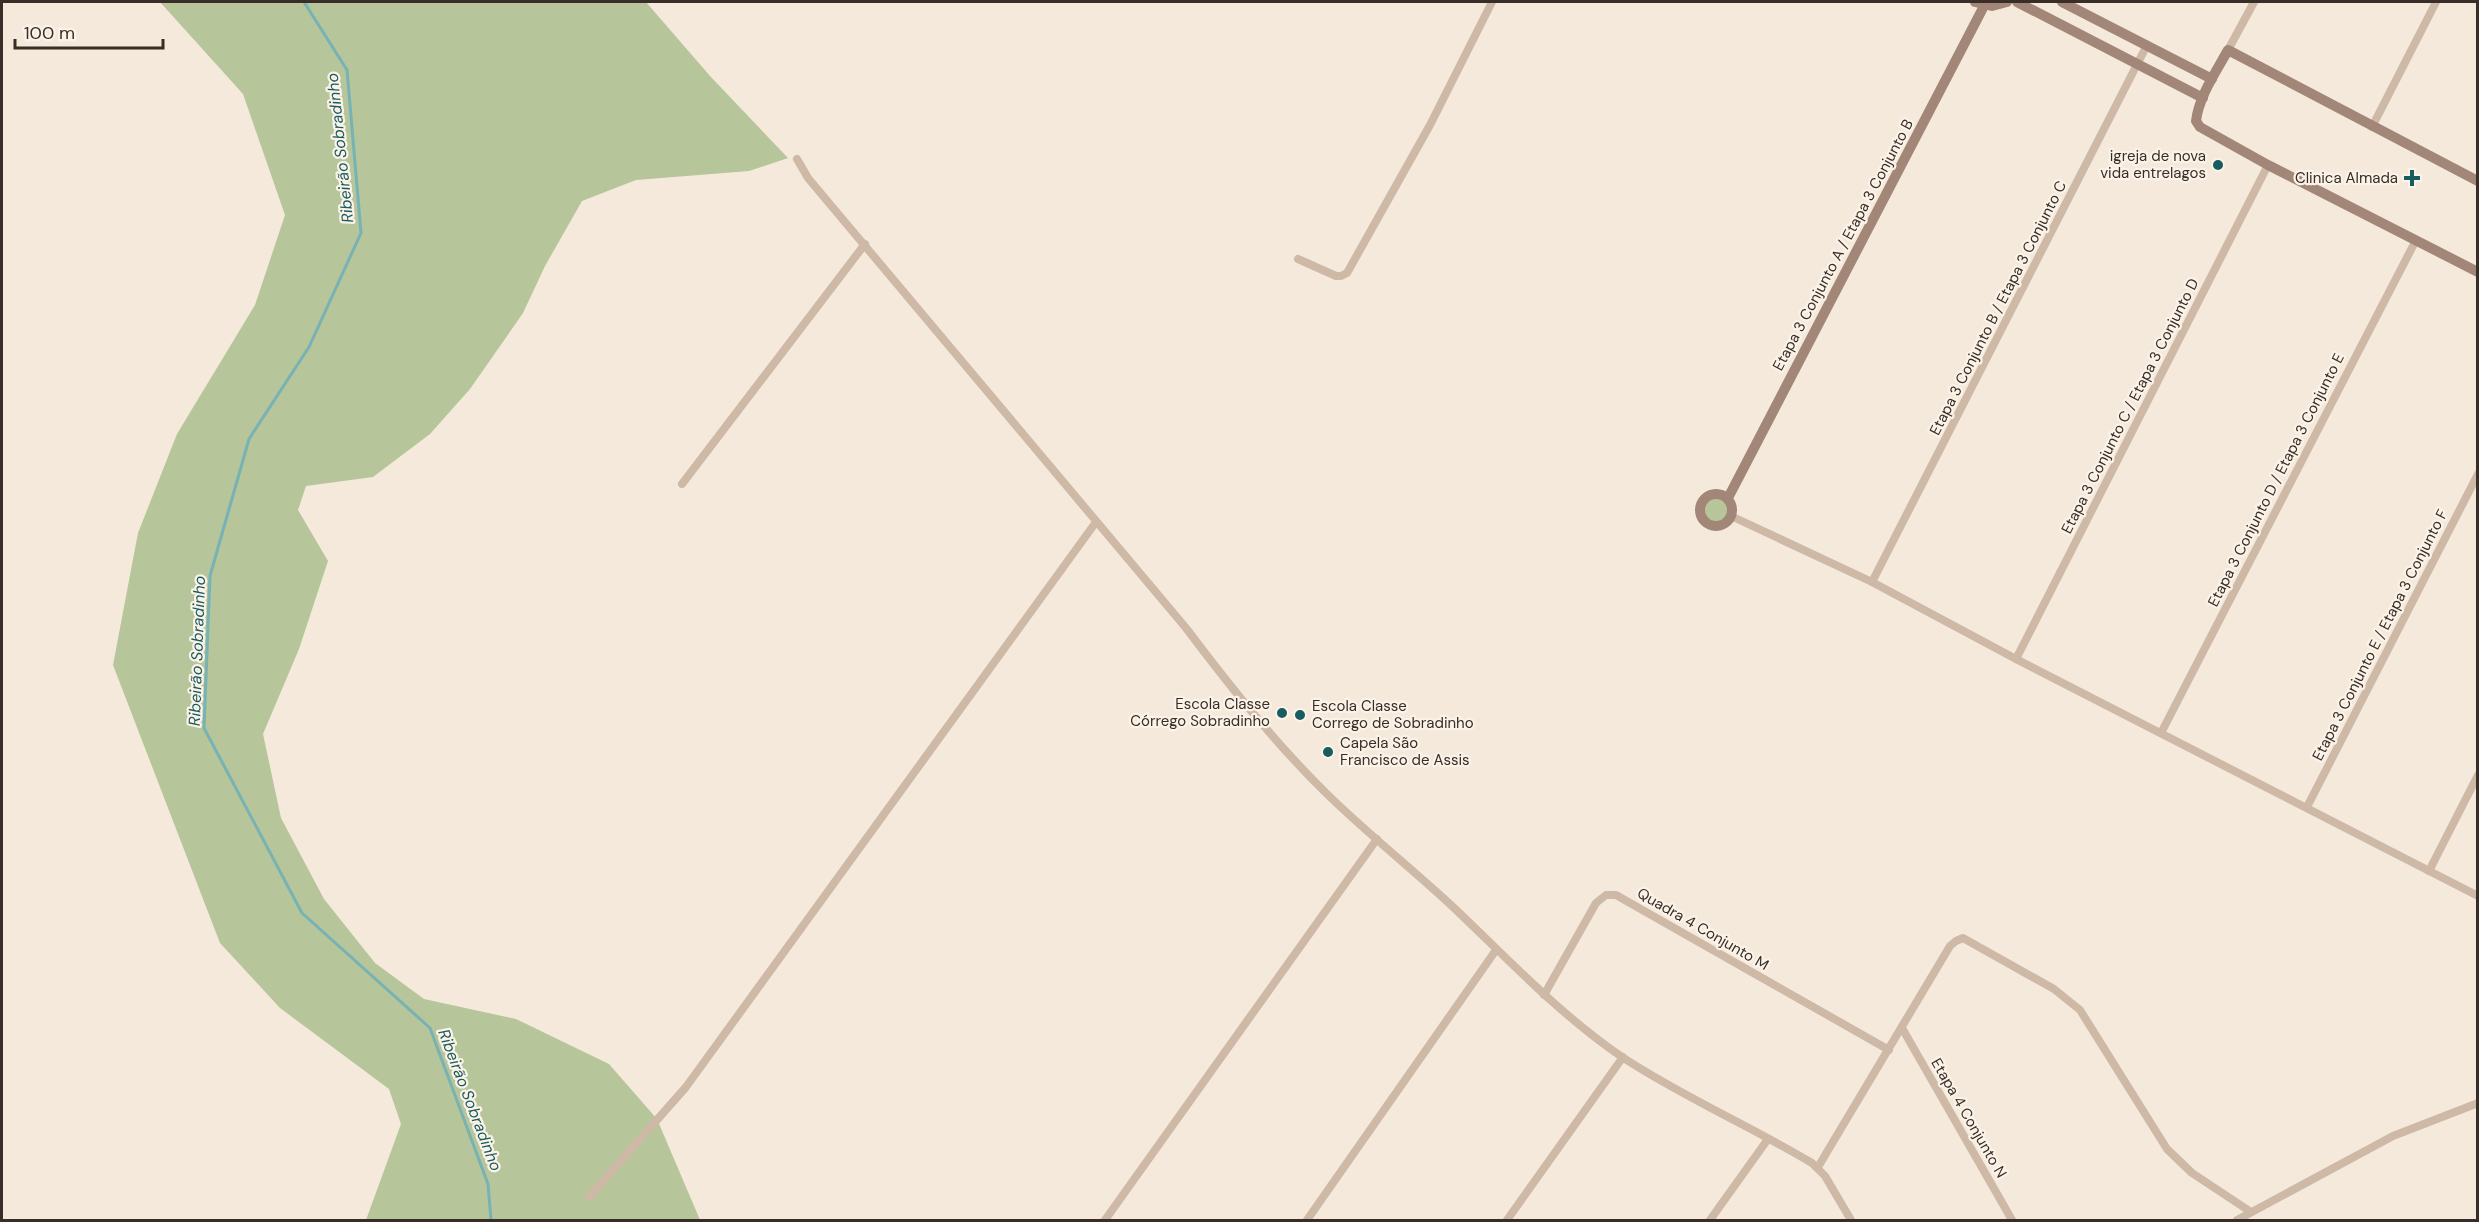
<svg xmlns="http://www.w3.org/2000/svg" width="2479" height="1222" viewBox="0 0 2479 1222" font-family="'DM Sans',sans-serif">
<style>
.green{fill:#b7c59a}
.lines{fill:none;stroke-linecap:round;stroke-linejoin:round}
.stream{stroke:#77b2b4;stroke-width:3}
.street{stroke:#ceb8a6;stroke-width:8}
.secondary{stroke:#a28677;stroke-width:10}
.poi-dot{fill:#195b5f;stroke:#fbf3e8;stroke-width:2}
.labels{text-anchor:middle;dominant-baseline:central;stroke-width:4.5;stroke-linejoin:round;paint-order:stroke}
.poi-label{font-size:15px;fill:#392d27;stroke:#fbf3e8;text-anchor:end}
.street-label{font-size:15px;fill:#392d27;stroke:#fbf3e8}
.water-label{font-size:16px;font-style:italic;fill:#195b5f;stroke:#fbf3e8}
</style>
<rect width="100%" height="100%" fill="#f4e9db"/>
<!-- green -->
<g class="green">
<polygon points="160,2 646,2 710,76 788,158 749,171 636,180 582,201 545,266 523,313 470,389 430,434 373,477 306,486 298,510 328,561 299,649 263,734 281,818 324,899 375,963 424,999 516,1019 609,1064 657,1119 700,1220 366,1220 401,1124 389,1089 280,1008 220,943 113,665 138,533 177,434 255,305 285,215 243,94"/>
<circle cx="1716" cy="510" r="13"/>
</g>
<g class="lines">
<!-- stream -->
<polyline class="stream" points="304,2 347,70 361,233 309,347 249,439 210,576 204,728 302,913 430,1028 488,1184 491,1220"/>
<!-- street -->
<g class="street">
<polyline points="2228,50 2254,2"/>
<polyline points="2372,127 2436,2"/>
<path d="M 797,159 L 808,178 L 834,209 L 1186,628 C 1229,685 1275,743 1327,794 C 1367,833 1411,868 1452,906 C 1507,958 1559,1014 1622,1057 C 1683,1097 1750,1126 1812,1163 L 1825,1176 L 1851,1220"/>
<polyline points="1298,259 1336,276 1341,276 1347,273 1430,125 1492,2"/>
<polyline points="682,484 865,244"/>
<polyline points="1731,516 1872,582 2016,659 2478,896"/>
<polyline points="1872,582 2147,45"/>
<polyline points="2016,659 2268,165"/>
<polyline points="2161,733 2416,240"/>
<polyline points="2307,807 2478,474"/>
<polyline points="2429,871 2478,775"/>
<polyline points="1544,995 1596,903 1606,895 1616,895 1889,1050"/>
<polyline points="1902,1028 2012,1220"/>
<polyline points="1818,1167 1950,946 1956,941 1963,938 2054,989 2080,1010 2167,1149 2192,1173 2251,1212"/>
<polyline points="589,1197 686,1087 1096,522"/>
<polyline points="1105,1220 1377,839"/>
<polyline points="1307,1220 1496,950"/>
<polyline points="1507,1220 1623,1057"/>
<polyline points="1710,1220 1768,1139"/>
<polyline points="2237,1220 2393,1136 2478,1103"/>
</g>
<!-- secondary -->
<g class="secondary">
<polyline points="1975,2 1992,6 2007,2"/>
<polyline points="2017,2 2203,98"/>
<polyline points="2062,2 2212,79"/>
<path d="M 2478,181 L 2228,50 C 2216,72 2199,96 2196,121 L 2200,127 L 2268,165 L 2478,272"/>
<circle cx="1716" cy="510" r="16"/>
<polyline points="1728,498 1984,6"/>
</g>
</g>
<!-- markers -->
<g class="poi-dot">
<circle cx="2218" cy="165" r="6"/>
<path d="M2409 169h6v6h6v6h-6v6h-6v-6h-6v-6h6z"/>
<circle cx="1282" cy="713" r="6"/>
<circle cx="1300" cy="715" r="6"/>
<circle cx="1328" cy="752" r="6"/>
</g>
<g class="labels">
<!-- poi labels -->
<g class="poi-label">
<text x="2206" y="156">igreja de nova<tspan x="2206" dy="17">vida entrelagos</tspan></text>
<text x="2398" y="178">Clinica Almada</text>
<text x="1270" y="704">Escola Classe<tspan x="1270" dy="17">Córrego Sobradinho</tspan></text>
<text x="1312" y="706" text-anchor="start">Escola Classe<tspan x="1312" dy="17">Corrego de Sobradinho</tspan></text>
<text x="1340" y="743" text-anchor="start">Capela São<tspan x="1340" dy="17">Francisco de Assis</tspan></text>
</g>
<!-- street labels -->
<g class="street-label">
<text transform="translate(1843 245) rotate(-62)">Etapa 3 Conjunto A / Etapa 3 Conjunto B</text>
<text transform="translate(1998 308) rotate(-63)">Etapa 3 Conjunto B / Etapa 3 Conjunto C</text>
<text transform="translate(2130 406) rotate(-63)">Etapa 3 Conjunto C / Etapa 3 Conjunto D</text>
<text transform="translate(2276 480) rotate(-63)">Etapa 3 Conjunto D / Etapa 3 Conjunto E</text>
<text transform="translate(2380 635) rotate(-63)">Etapa 3 Conjunto E / Etapa 3 Conjunto F</text>
<text transform="translate(1703 929) rotate(30)">Quadra 4 Conjunto M</text>
<text transform="translate(1969 1118) rotate(60)">Etapa 4 Conjunto N</text>
</g>
<!-- water labels -->
<g class="water-label">
<text transform="translate(340 148) rotate(-96)">Ribeirão Sobradinho</text>
<text transform="translate(197 651) rotate(-88)">Ribeirão Sobradinho</text>
<text transform="translate(470 1100) rotate(69)">Ribeirão Sobradinho</text>
</g>
</g>
<!-- border -->
<rect width="2479" height="1222" fill="none" stroke="#392d27" stroke-width="6"/>
<!-- scale -->
<path d="M15 39v9h148v-9" fill="none" stroke="#392d27" stroke-width="3"/>
<text x="24" y="39" font-size="18" fill="#392d27" stroke="#fbf3e8" stroke-width="4.5" paint-order="stroke">100 m</text>
</svg>
